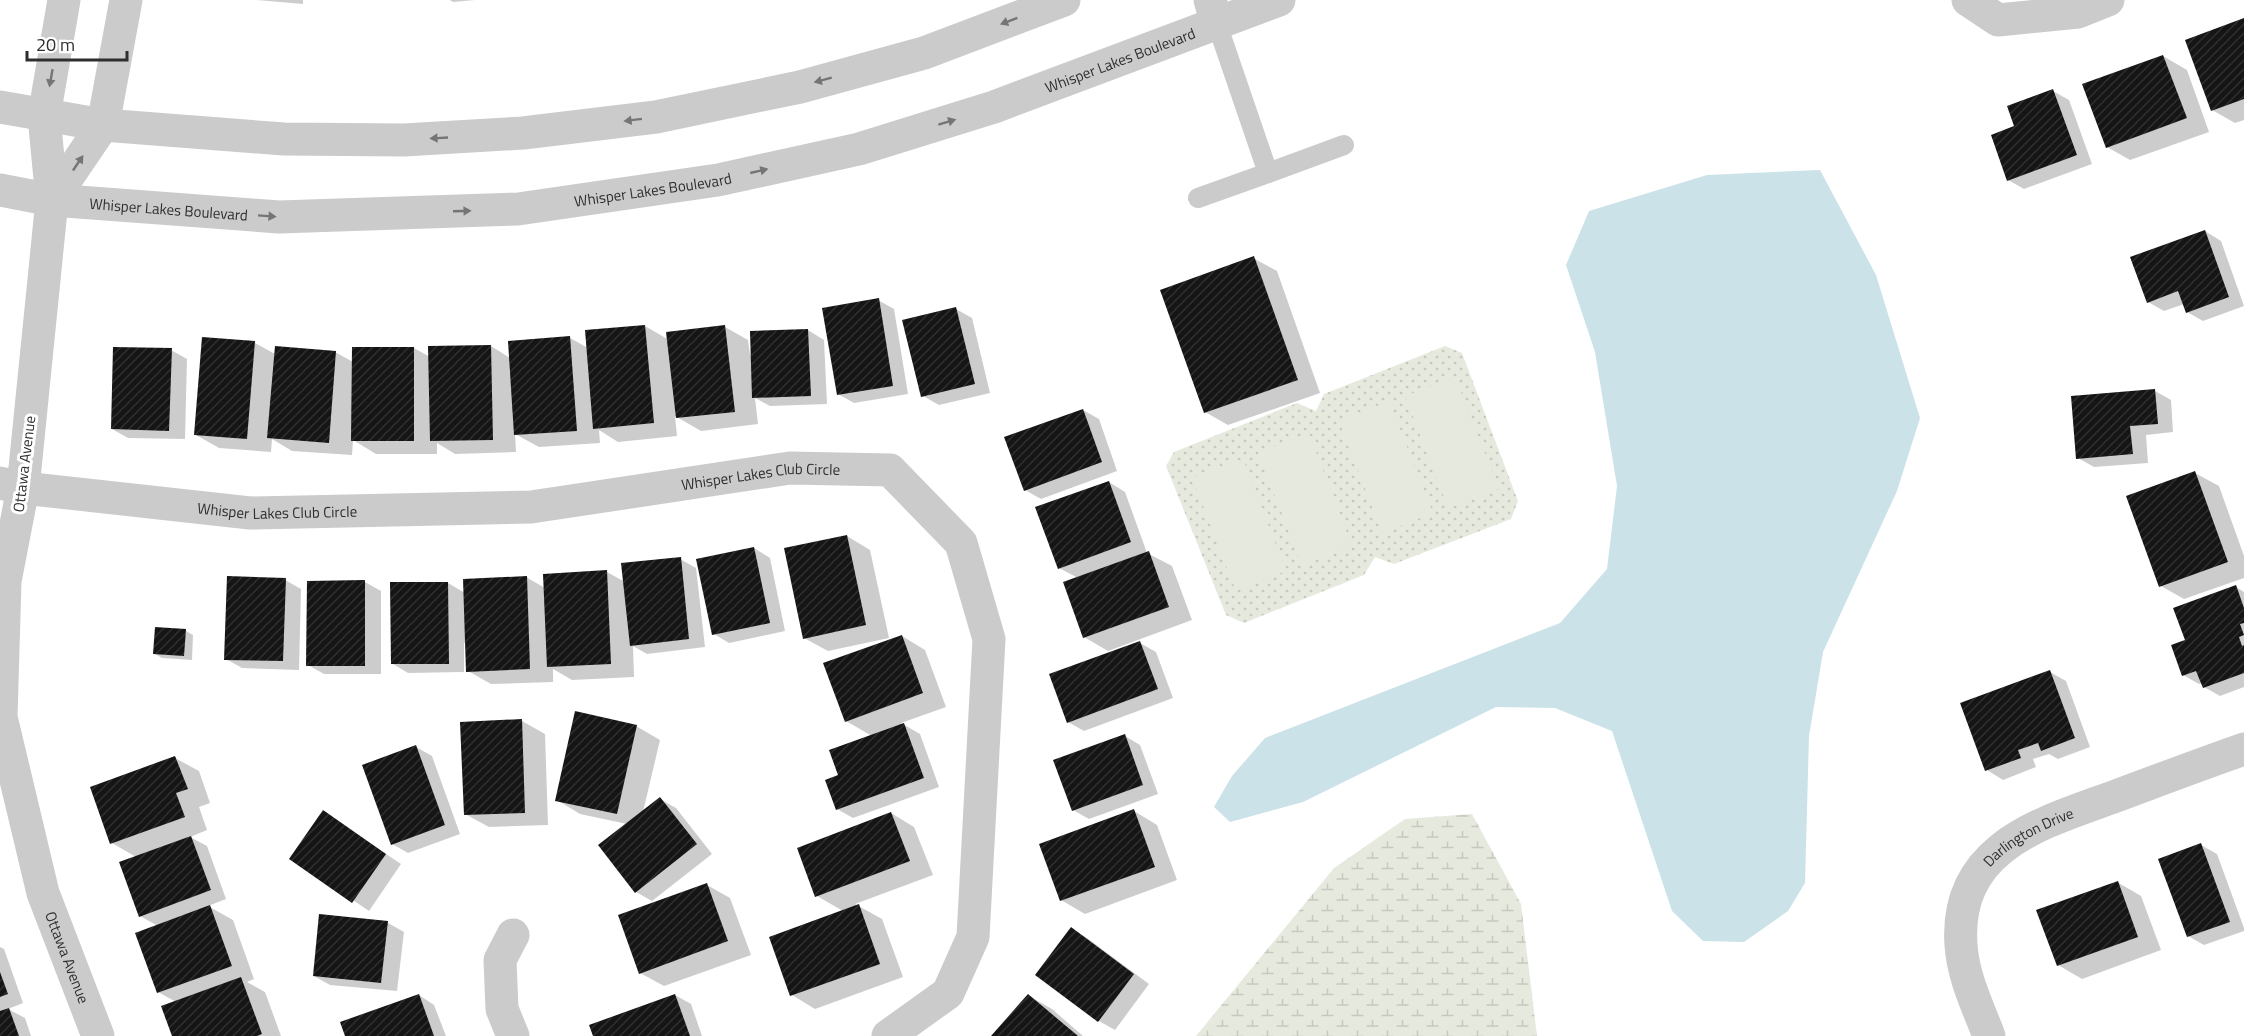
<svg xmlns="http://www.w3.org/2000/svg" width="2244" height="1036" viewBox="0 0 2244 1036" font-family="'Titillium Web',sans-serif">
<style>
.grass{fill:url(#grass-dots)}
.wetland{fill:url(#wetland-marsh)}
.garden{fill:#e6eade}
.water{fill:#cbe2e9}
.shadow{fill:#0003}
.building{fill:url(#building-hatch)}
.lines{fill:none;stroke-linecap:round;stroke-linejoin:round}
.service{stroke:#cbcbcb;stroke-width:20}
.minor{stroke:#cbcbcb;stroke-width:33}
.tertiary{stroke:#cbcbcb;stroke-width:33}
.oneway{fill:#757575}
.labels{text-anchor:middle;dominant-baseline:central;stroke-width:6;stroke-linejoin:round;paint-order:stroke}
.street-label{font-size:15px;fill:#2e2e2e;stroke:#fff}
</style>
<defs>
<pattern id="grass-dots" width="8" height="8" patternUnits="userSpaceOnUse" patternTransform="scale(1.5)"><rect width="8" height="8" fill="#e6eade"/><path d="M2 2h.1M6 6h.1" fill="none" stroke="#c6c9bf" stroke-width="1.8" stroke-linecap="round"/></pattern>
<pattern id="wetland-marsh" width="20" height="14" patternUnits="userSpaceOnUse" patternTransform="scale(1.5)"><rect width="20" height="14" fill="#e6eade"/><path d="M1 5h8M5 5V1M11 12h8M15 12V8" fill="none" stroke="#c6c9bf"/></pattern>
<pattern id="building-hatch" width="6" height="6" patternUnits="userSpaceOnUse" patternTransform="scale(1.5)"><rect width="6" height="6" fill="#151515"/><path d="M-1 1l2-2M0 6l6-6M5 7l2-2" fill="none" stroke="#2f2f2f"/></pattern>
</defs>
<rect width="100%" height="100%" fill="#fff"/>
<!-- grass -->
<polygon class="grass" points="1445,346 1462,353 1518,501 1511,519 1394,564 1375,557 1364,575 1244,623 1226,615 1166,466 1174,452 1297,403 1316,411 1324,394"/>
<!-- wetland -->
<polygon class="wetland" points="1472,814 1521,904 1537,1036 1196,1036 1334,868 1405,819"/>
<!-- garden -->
<g class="garden">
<polygon points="1455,377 1499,489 1448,508 1405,396"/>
<polygon points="1389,401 1433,513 1382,533 1339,421"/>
<polygon points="1309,433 1352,546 1302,565 1258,453"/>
<polygon points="1243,459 1286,571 1236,591 1192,478"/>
</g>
<!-- water -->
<polygon class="water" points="1820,170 1876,275 1920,418 1897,491 1823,652 1809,736 1805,883 1788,911 1744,942 1703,941 1672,911 1612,731 1555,708 1496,707 1303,802 1230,822 1214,807 1232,776 1265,738 1560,623 1607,569 1617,486 1595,352 1566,265 1589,211 1707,175"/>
<!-- shadow -->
<g class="shadow">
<polygon points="257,0 303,0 303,4"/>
<polygon points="450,0 475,0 453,2"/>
<polygon points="2244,20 2244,120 2235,123 2212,110"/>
<polygon points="2163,56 2187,70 2209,132 2130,160 2107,147"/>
<polygon points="2053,91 2069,100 2092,164 2024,189 2008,180 2016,127"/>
<polygon points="2205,231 2221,241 2244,306 2203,321 2187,312 2184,304 2164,311 2148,302"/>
<polygon points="1253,258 1277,271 1320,393 1228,425 1205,412"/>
<polygon points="878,300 894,309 908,394 854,403 838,394"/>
<polygon points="956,309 972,318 990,393 939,405 923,396"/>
<polygon points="645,326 669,340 725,327 748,340 750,355 752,354 751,333 808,330 824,340 827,404 770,406 755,398 758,424 701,431 675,416 677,436 618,442 599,430 600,443 539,447 515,434 516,452 455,454 437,443 437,454 376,454 353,440 352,455 292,451 272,439 271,452 219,448 196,435 204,339 255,343 275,354 335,352 353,362 414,348 430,357 491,346 510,358 570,338 588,348"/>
<polygon points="171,350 187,359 185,439 128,438 112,429"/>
<polygon points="2155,391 2171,400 2173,432 2146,435 2148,463 2094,467 2078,458"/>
<polygon points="1083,410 1099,419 1117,471 1041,499 1025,490"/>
<polygon points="2195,473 2219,486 2244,556 2244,578 2184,599 2161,586"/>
<polygon points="1109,482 1125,492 1147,553 1172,566 1192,620 1108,651 1084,637 1078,578 1059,568"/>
<polygon points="847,536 870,550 889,638 828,651 804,638"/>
<polygon points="754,548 770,558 785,631 729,643 714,634"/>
<polygon points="680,559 696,568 705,647 647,654 633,646 634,677 572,680 553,669 553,682 491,684 468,671 467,643 464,643 464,672 408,673 393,664 448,583 465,593 526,577 545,588 607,572 625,582"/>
<polygon points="285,580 301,589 299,670 242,668 226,659"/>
<polygon points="365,582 381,591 381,674 324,674 308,665"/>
<polygon points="2236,587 2244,592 2244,687 2220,696 2204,687 2202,683 2199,684 2183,675 2187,641"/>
<polygon points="186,631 193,635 192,660 162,658 155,654"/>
<polygon points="902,636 925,650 946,707 901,723 920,734 939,787 853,818 837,809 840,776 872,736 846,721"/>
<polygon points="1140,643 1156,652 1173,698 1084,731 1068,722"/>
<polygon points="2050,672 2066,681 2090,747 2058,759 2049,754 2033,759 2036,767 2003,780 1987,770"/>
<polygon points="522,721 545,734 548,825 489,827 465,814"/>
<polygon points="636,726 660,740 643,812 660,799 676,808 712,854 652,901 636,892 627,824 580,814 557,800"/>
<polygon points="1125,736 1140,745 1158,794 1089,819 1073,810"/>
<polygon points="416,747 432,756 460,834 408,853 392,844"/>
<polygon points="175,758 199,771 210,803 199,807 207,830 190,837 207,846 226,899 208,906 233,920 254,979 247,982 265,992 281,1036 174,1036 176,1002 158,992 158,926 140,916 136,857 112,843"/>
<polygon points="1134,811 1157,825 1177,880 1085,914 1061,900"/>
<polygon points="323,812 401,864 369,911 291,858"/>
<polygon points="891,813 914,827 933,875 855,904 882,919 903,977 815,1009 792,995 843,911 817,896"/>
<polygon points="2201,845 2217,854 2244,928 2244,931 2204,945 2188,936"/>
<polygon points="2117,882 2141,896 2161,950 2082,979 2058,965"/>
<polygon points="707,885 730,898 751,955 664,986 640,973"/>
<polygon points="388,923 404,932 397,991 330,985 314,976"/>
<polygon points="1071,929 1087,938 1149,984 1115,1030 1099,1021 1037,975"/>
<polygon points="0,947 4,949 23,1003 8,1009 25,1018 31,1036 0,1036"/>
<polygon points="419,995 434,1005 446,1036 346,1036"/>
<polygon points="675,995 691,1004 702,1036 594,1036"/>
<polygon points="1029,996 1052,1009 1083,1036 993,1036"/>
</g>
<!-- building -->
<g class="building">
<polygon points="2244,18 2244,99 2211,111 2185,40"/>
<polygon points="2163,55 2187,118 2106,148 2082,84"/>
<polygon points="2053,89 2077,155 2007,181 1991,135 2014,126 2007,106"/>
<polygon points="2205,230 2229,297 2186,313 2178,291 2147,303 2130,257"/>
<polygon points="1254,256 1298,380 1204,413 1160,290"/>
<polygon points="879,298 893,386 837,395 822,308"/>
<polygon points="956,307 975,384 921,397 902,320"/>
<polygon points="645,325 654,423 593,429 585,330"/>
<polygon points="725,325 735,412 676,418 666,332"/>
<polygon points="808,329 811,396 752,398 750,331"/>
<polygon points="570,336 577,431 514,435 508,341"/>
<polygon points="202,337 255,341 247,439 194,435"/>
<polygon points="491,345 493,440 430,441 428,346"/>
<polygon points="275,346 336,351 329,443 267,438"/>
<polygon points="113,347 172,348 169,431 111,429"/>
<polygon points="352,347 414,347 414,441 351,441"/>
<polygon points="2155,389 2158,424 2130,426 2133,454 2076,459 2071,396"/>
<polygon points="1083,409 1102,462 1024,491 1004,437"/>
<polygon points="2195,471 2228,562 2159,587 2126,496"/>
<polygon points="1109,481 1131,542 1058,569 1035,507"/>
<polygon points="847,535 866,625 803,639 784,548"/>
<polygon points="754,547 770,623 712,635 696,559"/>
<polygon points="1149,551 1169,607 1083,638 1063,582"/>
<polygon points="681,557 689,639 630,646 621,563"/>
<polygon points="607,570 611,664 547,667 543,574"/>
<polygon points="227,576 286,578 283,661 224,660"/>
<polygon points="527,576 530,669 466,672 463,579"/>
<polygon points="365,580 365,666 306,666 307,581"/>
<polygon points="390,582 448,582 449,664 391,664"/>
<polygon points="2236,585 2244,608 2244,623 2240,624 2244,635 2239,637 2242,646 2244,645 2244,673 2203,688 2196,671 2182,676 2171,645 2185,640 2173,608"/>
<polygon points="155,627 186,629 184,656 153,654"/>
<polygon points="902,635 923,693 845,722 823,663"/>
<polygon points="1140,641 1158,689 1067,723 1049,674"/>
<polygon points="2050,670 2075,738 2041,751 2038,743 2018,750 2021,758 1985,771 1960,703"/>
<polygon points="575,711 637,725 617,814 555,801"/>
<polygon points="522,719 525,813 464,815 460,722"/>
<polygon points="904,723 924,778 836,810 825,780 838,775 829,750"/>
<polygon points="1125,734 1143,785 1072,811 1053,760"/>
<polygon points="416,745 445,825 391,845 362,765"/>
<polygon points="175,756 188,789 176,793 185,817 110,844 90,787"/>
<polygon points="660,797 697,844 635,893 598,845"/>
<polygon points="1134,809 1155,867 1060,901 1039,844"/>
<polygon points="323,810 386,854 352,903 289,859"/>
<polygon points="891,812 910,861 815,897 797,848"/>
<polygon points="191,836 211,890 139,917 119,862"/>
<polygon points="2201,843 2230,922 2187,937 2158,859"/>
<polygon points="2118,881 2138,937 2057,966 2036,910"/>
<polygon points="707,883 728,941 639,974 618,915"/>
<polygon points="859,904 880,964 790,996 769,937"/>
<polygon points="210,905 232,966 157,993 135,933"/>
<polygon points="319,914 388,921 381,983 313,976"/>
<polygon points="1071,927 1134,974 1098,1022 1035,975"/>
<polygon points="0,972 8,994 0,997"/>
<polygon points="241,977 262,1034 257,1036 172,1036 161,1006"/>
<polygon points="419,994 434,1036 345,1036 340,1022"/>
<polygon points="675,994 690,1036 593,1036 589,1025"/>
<polygon points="1028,994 1078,1036 991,1036"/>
<polygon points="9,1008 19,1036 0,1036 0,1011"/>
</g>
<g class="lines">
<!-- service -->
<g class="service">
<polyline points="1217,24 1268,173 1344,145"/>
<polyline points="1198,198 1268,173"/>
</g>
<!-- minor -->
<g class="minor">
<path id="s1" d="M 64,0 L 44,116 L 52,200 L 23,488 L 5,581 L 1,717 L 43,893 L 98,1036"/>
<polyline points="1210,0 1217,24"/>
<polyline points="1968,0 1998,20 2078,12 2108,0"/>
<polyline points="52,200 103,125 126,0"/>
<path id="s2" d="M 0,483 L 23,488 L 250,513 L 531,507 L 790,468 L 890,470 L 961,543 L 989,639 L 973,937 L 948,993 L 888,1036"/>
<polyline points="513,935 500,960 502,1009 513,1036"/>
<path id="s3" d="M 1989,1036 C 1978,1007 1963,977 1961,945 C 1954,846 2042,823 2116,796 C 2159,780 2201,764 2244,749"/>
</g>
<!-- tertiary -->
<g class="tertiary">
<polyline points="0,107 103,125 284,139 404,140 523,133 656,117 800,87 924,53 1064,0"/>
<path id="s4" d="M 0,190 L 52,200 L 279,217 L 518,209 L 718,180 L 859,149 L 994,107 L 1279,0"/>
</g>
</g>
<!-- one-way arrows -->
<defs><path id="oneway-solid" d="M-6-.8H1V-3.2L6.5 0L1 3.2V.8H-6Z" transform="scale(1.5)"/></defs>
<g class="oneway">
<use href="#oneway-solid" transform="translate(1009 21) rotate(159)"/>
<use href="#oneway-solid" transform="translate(51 78) rotate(100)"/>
<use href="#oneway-solid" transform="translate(823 80) rotate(165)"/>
<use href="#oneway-solid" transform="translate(633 120) rotate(173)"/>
<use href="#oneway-solid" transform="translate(947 122) rotate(-17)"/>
<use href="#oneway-solid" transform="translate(439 138) rotate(177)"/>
<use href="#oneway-solid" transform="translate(78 163) rotate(-56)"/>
<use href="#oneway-solid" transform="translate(759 171) rotate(-13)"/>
<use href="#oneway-solid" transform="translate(462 211) rotate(-2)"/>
<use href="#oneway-solid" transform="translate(267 216) rotate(4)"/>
</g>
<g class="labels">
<!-- street labels -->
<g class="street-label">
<text stroke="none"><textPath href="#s4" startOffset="1142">Whisper Lakes Boulevard</textPath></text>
<text stroke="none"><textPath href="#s4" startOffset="656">Whisper Lakes Boulevard</textPath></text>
<text stroke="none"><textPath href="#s4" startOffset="170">Whisper Lakes Boulevard</textPath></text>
<text transform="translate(24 464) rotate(-83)">Ottawa Avenue</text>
<text stroke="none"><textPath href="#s2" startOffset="765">Whisper Lakes Club Circle</textPath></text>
<text stroke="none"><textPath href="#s2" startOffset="279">Whisper Lakes Club Circle</textPath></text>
<text stroke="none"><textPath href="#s3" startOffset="234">Darlington Drive</textPath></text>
<text stroke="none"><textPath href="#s1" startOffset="972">Ottawa Avenue</textPath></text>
</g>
</g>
<!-- scale -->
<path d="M27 51v9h100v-9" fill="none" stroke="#2e2e2e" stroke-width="3"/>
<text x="36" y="51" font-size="18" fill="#2e2e2e" stroke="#ffffff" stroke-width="4.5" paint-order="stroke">20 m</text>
</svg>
